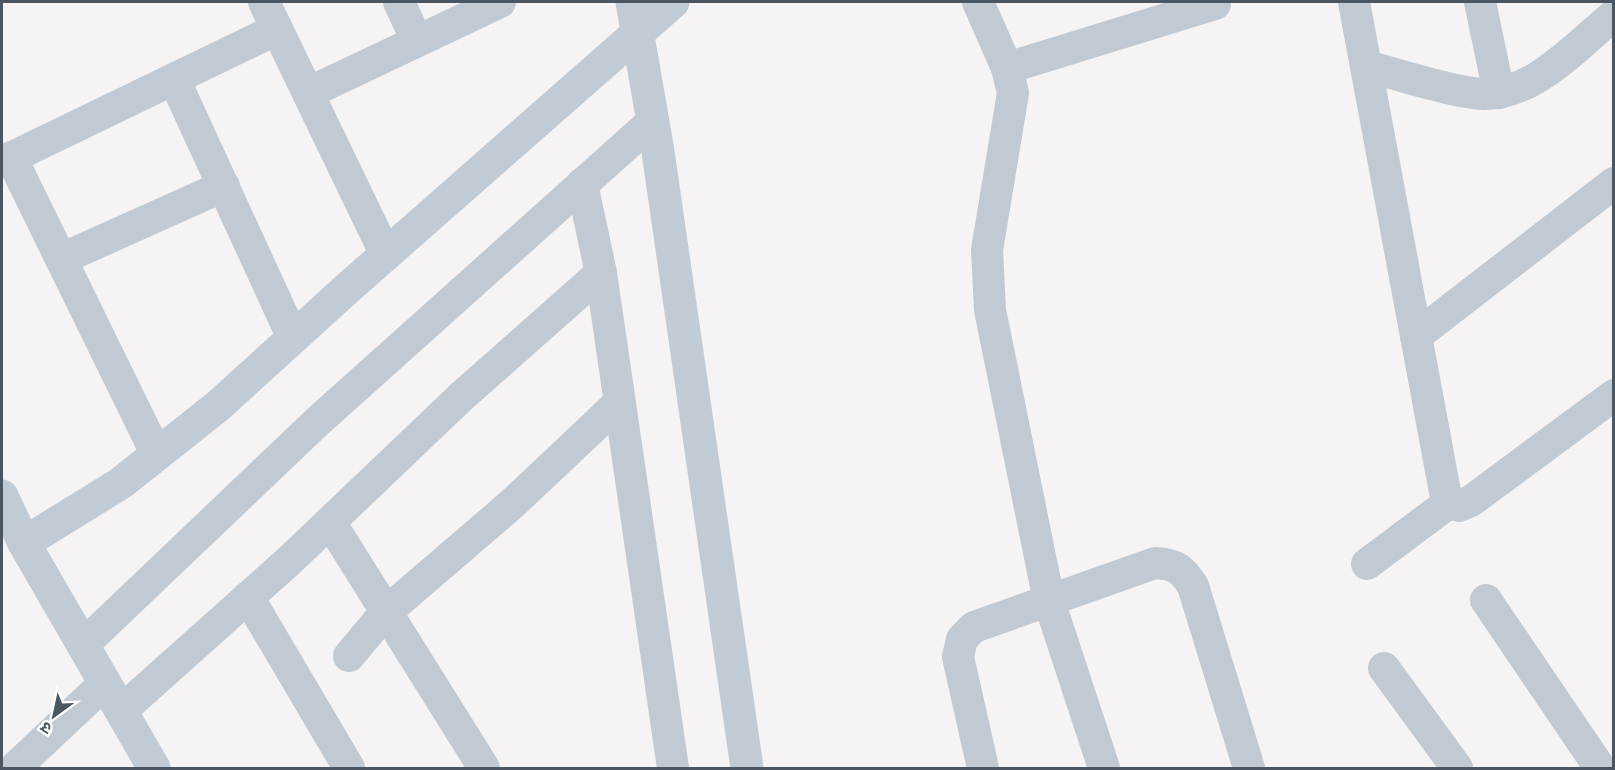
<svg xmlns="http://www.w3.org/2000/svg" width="1615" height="770" viewBox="0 0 1615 770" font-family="Rubik,'Noto Sans Devanagari',sans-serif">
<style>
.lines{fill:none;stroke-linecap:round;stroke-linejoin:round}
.street{stroke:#c1cad2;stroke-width:32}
.secondary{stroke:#c1cbd6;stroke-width:33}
</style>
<rect width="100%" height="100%" fill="#f5f3f3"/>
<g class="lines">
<!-- street -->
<g class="street">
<polyline points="264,2 386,255"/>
<polyline points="399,2 417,41"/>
<polyline points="978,2 1007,68 1013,93 987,250 990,310 1049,601 1104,768"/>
<polyline points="1354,2 1445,492 1450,502 1459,506 1471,501 1614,395"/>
<polyline points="1480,2 1499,93"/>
<path d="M 1366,66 C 1401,75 1437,88 1473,93 C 1528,102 1575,47 1614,15"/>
<polyline points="1007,68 1215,4"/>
<polyline points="174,79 293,338"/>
<polyline points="308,93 500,2"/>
<polyline points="11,157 157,455"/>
<polyline points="2,162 277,29"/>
<polyline points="582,184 601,273 673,768"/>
<polyline points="61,259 224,186"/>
<polyline points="1416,336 1614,183"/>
<polyline points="330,522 484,768"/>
<polyline points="1367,564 1450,502"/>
<polyline points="248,597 349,768"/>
<polyline points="1486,600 1600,768"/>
<polyline points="83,645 317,422 653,121"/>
<polyline points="349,656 385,613 513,503 619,403"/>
<polyline points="1384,668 1457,768"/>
<polyline points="121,711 290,560 462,396 601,273"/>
<polyline points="15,768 105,683"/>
<path d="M 983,768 L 958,657 L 962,639 L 974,627 L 1155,563 C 1176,564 1182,569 1193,586 L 1249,768"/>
</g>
<!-- secondary -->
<g class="secondary">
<polyline points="632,2 657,145 747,768"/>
<polyline points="2,496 24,543 154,768"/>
<polyline points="24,543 121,483 218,406 350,286 673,2"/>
</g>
</g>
<!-- border -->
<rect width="1615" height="770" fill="none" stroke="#4a5661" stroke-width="6"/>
<!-- north arrow -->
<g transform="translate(54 716) rotate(213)" stroke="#ffffff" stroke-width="4.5" paint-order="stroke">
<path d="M0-4.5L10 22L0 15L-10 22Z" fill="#4a5661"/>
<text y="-9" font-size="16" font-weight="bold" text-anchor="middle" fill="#4a5661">उ</text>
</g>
</svg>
